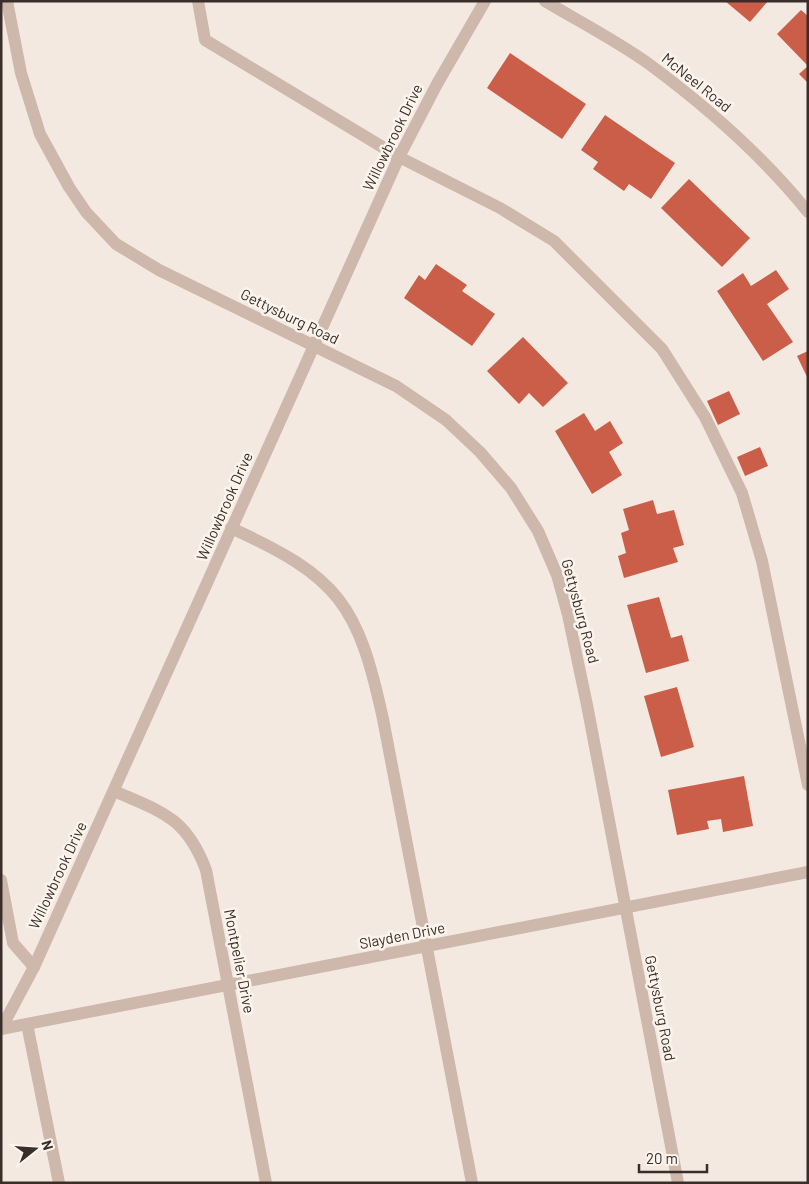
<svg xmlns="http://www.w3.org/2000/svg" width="809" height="1184" viewBox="0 0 809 1184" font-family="Barlow,sans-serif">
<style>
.building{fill:#ca5e48}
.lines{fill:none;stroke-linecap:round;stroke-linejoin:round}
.lane{stroke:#cdb8ab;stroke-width:12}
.street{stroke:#cdb8ab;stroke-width:12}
.labels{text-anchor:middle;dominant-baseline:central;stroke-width:5;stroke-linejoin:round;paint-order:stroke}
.street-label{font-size:15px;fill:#3b2e2a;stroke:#fbf4ed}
</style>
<rect width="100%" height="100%" fill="#f4e9e0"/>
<!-- building -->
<g class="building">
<polygon points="725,1 768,1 750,22"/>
<polygon points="801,10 808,16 808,83 799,74 808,66 777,34"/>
<polygon points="510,53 586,104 562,139 487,88"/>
<polygon points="605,115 675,163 651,199 629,184 624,191 593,169 598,162 581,150"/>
<polygon points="689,179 750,238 722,267 661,208"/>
<polygon points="436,264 467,285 462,291 495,314 472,346 404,298 419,275 425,280"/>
<polygon points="776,270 789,289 767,304 793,342 763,361 717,291 743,273 751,286"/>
<polygon points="523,337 568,383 543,407 529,393 519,404 487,371"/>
<polygon points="808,351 808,379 797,356"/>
<polygon points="729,391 740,414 718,425 707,401"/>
<polygon points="584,413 595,431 610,421 623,443 609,452 622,475 592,494 555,431"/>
<polygon points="760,447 768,466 745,476 737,457"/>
<polygon points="653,500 657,514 674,510 684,545 673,548 678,562 624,578 618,556 626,553 621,533 629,530 623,509"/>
<polygon points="659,597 671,638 682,635 689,661 646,673 627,605"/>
<polygon points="677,687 694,747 661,757 644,696"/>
<polygon points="744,776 753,826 723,832 721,819 707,821 709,829 677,835 668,790"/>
</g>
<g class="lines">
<!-- lane -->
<g class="lane">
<polyline points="198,1 205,40 399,157 500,208 554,241 662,349 705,417 742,493 762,561 808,785"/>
<path d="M 231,528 C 339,577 358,604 383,719 L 472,1183"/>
<polyline points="1,880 13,943 34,967"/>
<polyline points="27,1024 59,1183"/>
</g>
<!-- street -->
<g class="street">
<polyline points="7,1 21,73 40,134 69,187 86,212 116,244 159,270 396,386 446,420 480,452 511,488 538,531 557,575 568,615 587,705 678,1183"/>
<path d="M 545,1 C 580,22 617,41 649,64 C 707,107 763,156 808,212"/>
<path d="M 114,791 C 162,812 186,817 206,870 L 266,1183"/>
<polyline points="1,1029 34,967 399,157 437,84 485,1"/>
<polyline points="1,1029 808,872"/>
</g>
</g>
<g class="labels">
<!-- street labels -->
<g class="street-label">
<text transform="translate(697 82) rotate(39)">McNeel Road</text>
<text transform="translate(392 137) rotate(-64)">Willowbrook Drive</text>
<text transform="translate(290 316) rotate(26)">Gettysburg Road</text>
<text transform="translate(224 506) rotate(-66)">Willowbrook Drive</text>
<text transform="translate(581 611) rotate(75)">Gettysburg Road</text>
<text transform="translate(57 875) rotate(-65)">Willowbrook Drive</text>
<text transform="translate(402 935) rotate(-11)">Slayden Drive</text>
<text transform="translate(240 961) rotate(79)">Montpelier Drive</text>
<text transform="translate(661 1008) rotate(79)">Gettysburg Road</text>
</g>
</g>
<!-- border -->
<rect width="809" height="1184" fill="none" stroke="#3b2e2a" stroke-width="5"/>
<!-- north arrow -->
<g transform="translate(35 1149) rotate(73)" stroke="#fbf4ed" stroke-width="4" paint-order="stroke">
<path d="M0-4L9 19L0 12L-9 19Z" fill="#3b2e2a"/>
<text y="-8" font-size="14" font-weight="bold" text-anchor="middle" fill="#3b2e2a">N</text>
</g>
<!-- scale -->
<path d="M639 1164v8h68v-8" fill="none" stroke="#3b2e2a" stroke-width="2.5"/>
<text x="646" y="1164" font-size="15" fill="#3b2e2a" stroke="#fbf4ed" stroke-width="4" paint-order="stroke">20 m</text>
</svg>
